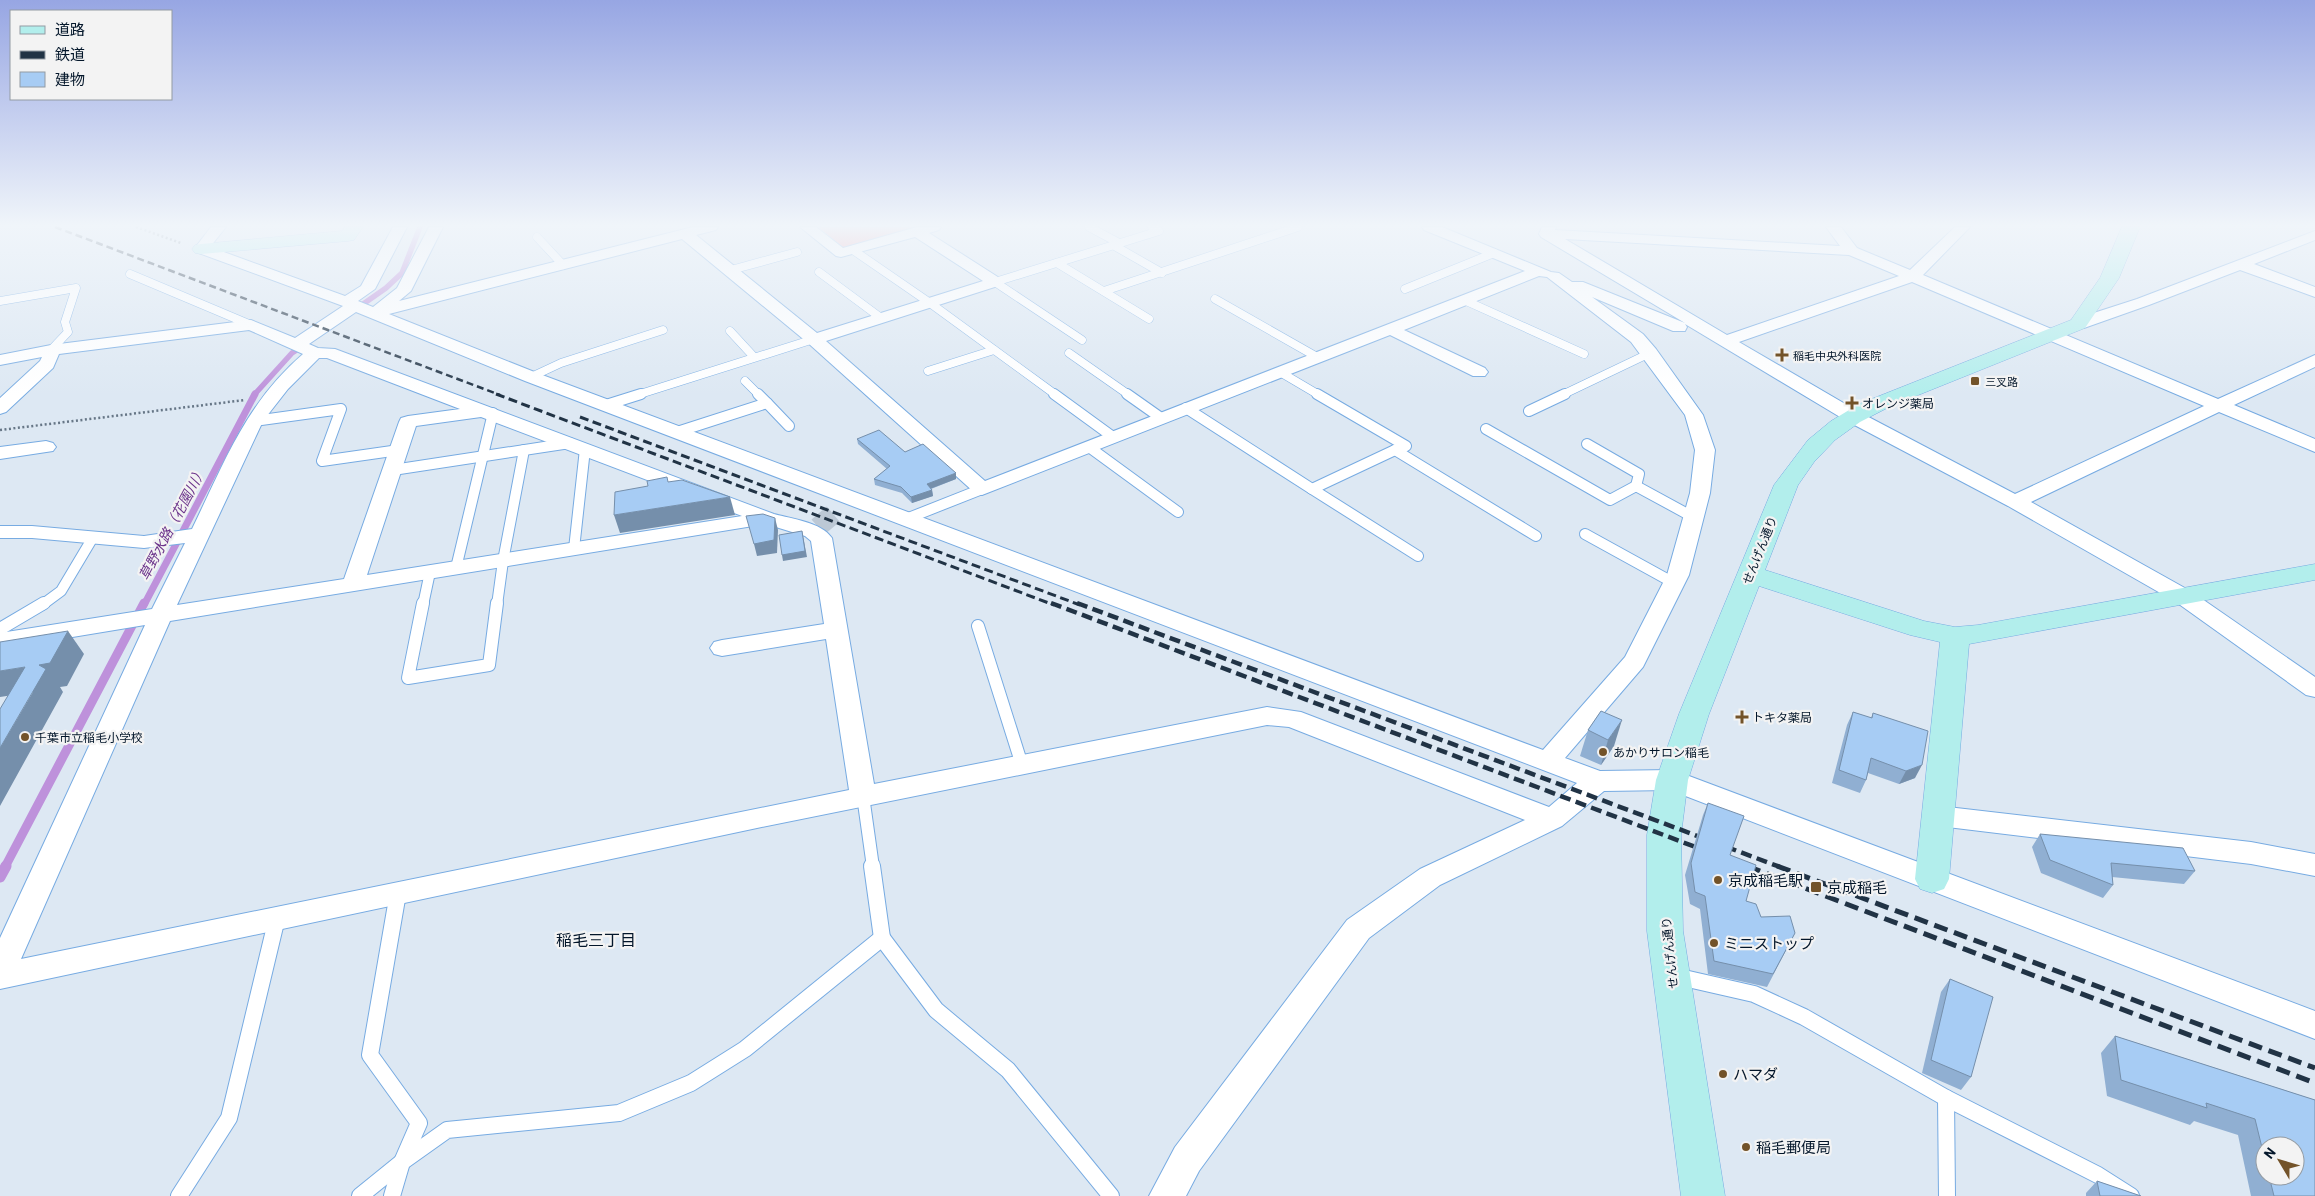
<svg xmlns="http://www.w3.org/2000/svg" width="2315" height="1196" viewBox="0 0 2315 1196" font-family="Barlow,'Noto Sans JP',sans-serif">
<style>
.green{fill:#f79eaa}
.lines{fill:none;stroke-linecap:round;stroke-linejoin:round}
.stream-far3{stroke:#be91db;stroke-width:5.5}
.stream-far2{stroke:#be91db;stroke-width:7}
.stream-far1{stroke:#be91db;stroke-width:9}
.stream{stroke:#be91db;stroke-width:11}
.street-tunnel{stroke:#bcc8d5;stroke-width:20;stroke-dasharray:20 10;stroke-linecap:butt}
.lane-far3-casing{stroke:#77abe2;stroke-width:9}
.lane-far2-casing{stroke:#77abe2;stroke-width:12}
.lane-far1-casing{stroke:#77abe2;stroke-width:14}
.lane-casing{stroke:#77abe2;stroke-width:18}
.street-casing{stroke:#77abe2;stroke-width:2}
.secondary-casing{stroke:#77abe2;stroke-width:1}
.path{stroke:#667686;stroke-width:2.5;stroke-dasharray:2 2.5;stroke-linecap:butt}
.lane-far3{stroke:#fff;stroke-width:8}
.lane-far2{stroke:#fff;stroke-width:10}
.lane-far1{stroke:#fff;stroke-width:12}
.lane{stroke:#fff;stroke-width:16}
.street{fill:#fff;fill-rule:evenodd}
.secondary{fill:#b2eeec;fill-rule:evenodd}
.rail-far3{stroke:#213345;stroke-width:2.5;stroke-dasharray:7 4;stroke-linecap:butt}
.rail-far2{stroke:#213345;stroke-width:3;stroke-dasharray:9 4.5;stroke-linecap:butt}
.rail-far1{stroke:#213345;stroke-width:4.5;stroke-dasharray:11 5.5;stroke-linecap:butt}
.rail{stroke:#213345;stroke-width:5;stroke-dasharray:14 7;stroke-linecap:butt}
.wall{fill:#90afd2;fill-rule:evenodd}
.shaded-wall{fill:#758fab}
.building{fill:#a7ccf4;stroke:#758fab}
.poi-dot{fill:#735329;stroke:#f3f3f3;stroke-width:2}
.labels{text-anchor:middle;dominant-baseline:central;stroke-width:4.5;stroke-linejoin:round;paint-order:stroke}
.far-poi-label{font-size:11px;fill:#03162a;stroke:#f3f3f3;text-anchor:start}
.poi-label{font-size:12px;fill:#03162a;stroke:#f3f3f3;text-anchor:start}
.street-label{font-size:12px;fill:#03162a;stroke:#f3f3f3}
.water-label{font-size:14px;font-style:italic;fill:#6b338b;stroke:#f3f3f3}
.near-poi-label{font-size:15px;fill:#03162a;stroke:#f3f3f3;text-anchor:start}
.near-neighbourhood-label{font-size:16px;fill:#03162a;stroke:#f3f3f3}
</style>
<rect width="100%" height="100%" fill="#dde8f3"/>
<!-- green -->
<polygon class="green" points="818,227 922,227 845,249"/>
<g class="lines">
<!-- stream-far3 -->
<g class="stream-far3">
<polyline points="356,309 386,288 402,273 420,227"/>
<polyline points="254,395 292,353 303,346"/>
</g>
<!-- stream-far2 -->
<polyline class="stream-far2" points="144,605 255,394"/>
<!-- stream-far1 -->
<polyline class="stream-far1" points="5,867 144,603"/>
<!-- stream -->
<polyline class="stream" points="0,877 6,866"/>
<!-- street-tunnel -->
<polyline class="street-tunnel" points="818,527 838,510"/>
<!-- lane-far3 casing -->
<g class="lane-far3-casing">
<g id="lane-far3">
<polyline points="1089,227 1119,243"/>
<polyline points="537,237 563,265"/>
<polyline points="1113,245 1162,273"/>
<polyline points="853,250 930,303 1056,395"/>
<polyline points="1057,263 1149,319"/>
<polyline points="731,270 797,252"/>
<polyline points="819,272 881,318"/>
<polyline points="130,274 251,325"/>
<polyline points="995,282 1159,231 1152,227"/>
<polyline points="995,282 1082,340"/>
<polyline points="1405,289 1494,253"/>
<polyline points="1104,291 1298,227"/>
<polyline points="1215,299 1317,357"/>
<polyline points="1464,300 1584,354"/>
<polyline points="0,301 76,288 65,322 68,332 51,350"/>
<polyline points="730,331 754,357"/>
<polyline points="1069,353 1129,395"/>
<polyline points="928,371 994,350"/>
<polyline points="1280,372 1319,395"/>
<polyline points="531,377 561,363 663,330"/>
<polyline points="745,381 759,395"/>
<polyline points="637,395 814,339"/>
<polyline points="1562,395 1650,353"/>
</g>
</g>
<!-- lane-far2 casing -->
<g class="lane-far2-casing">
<g id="lane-far2">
<polyline points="1054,394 1113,437"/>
<polyline points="1127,394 1161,418"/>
<polyline points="1317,394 1406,446 1395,450 1536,536"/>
<polyline points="767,403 789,426"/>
<polyline points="606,405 641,394"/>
<polyline points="1186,408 1312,489"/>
<polyline points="1529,411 1565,394"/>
<polyline points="254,421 341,409 322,461 399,450"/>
<polyline points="1486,429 1610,500 1636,486 1693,517"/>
<polyline points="677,432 767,403 758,394"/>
<polyline points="1587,444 1639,474 1636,486"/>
<polyline points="1089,447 1178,512"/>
<polyline points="1395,450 1312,489 1418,556"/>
<polyline points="393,470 570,443"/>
<polyline points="906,519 982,489"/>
<polyline points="1585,534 1674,583"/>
<polyline points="574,549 585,449"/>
<polyline points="456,568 493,413"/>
<polyline points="42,605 61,591 92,539"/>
<polyline points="423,605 430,572"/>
<polyline points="497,605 503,561 524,450"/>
</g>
</g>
<!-- lane-far1 casing -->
<g class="lane-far1-casing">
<g id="lane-far1">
<polyline points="423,603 408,678 489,665 497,603"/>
<polyline points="978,626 1022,765"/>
<polyline points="0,629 44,603"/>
<polyline points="863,796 873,867"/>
</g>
</g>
<!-- lane casing -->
<g class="lane-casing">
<g id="lane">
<polyline points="872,866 882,938"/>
<polyline points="1675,976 1754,994 1804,1017 1946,1098 2098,1175 2131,1196"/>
<polyline points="1946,1098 1947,1196"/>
<polyline points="179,1196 229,1118 277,918"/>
<polyline points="360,1196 402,1162 447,1130 619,1113 691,1083 745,1049 882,938 936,1010 1008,1070 1111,1196"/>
<polyline points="392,1196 402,1162 419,1123 370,1055 398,893"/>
</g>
</g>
<!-- street casing -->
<g class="street-casing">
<g id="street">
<path d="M 211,227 L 226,227 L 210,247 L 345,296 L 361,286 L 393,227 L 407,227 L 375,289 L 358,301 L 373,307 L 397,288 L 429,227 L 443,227 L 411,291 L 399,301 L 693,227 L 718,227 L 716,230 L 696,235 L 817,333 L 983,281 L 915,237 L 841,257 L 836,256 L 800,227 L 816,227 L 843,248 L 917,227 L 941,227 L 939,230 L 929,233 L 1001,279 L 1003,282 L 1001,285 L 826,341 L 985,481 L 1525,271 L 1424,230 L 1422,227 L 1442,227 L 1551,272 L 1559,273 L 1572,282 L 1583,282 L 1685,323 L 1541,237 L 1539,234 L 1542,227 L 1556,227 L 1555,230 L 1840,246 L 1826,227 L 1841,227 L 1857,248 L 1910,270 L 1955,227 L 1970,227 L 1923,275 L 2218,399 L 2315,355 L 2315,367 L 2234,405 L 2315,439 L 2315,452 L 2219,412 L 2031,502 L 2192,592 L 2315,677 L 2315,697 L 2306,695 L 2176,602 L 2008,506 L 1845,420 L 1685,324 L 1687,327 L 1685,331 L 1673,331 L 1592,297 L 1643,334 L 1656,349 L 1703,415 L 1715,450 L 1710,493 L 1689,575 L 1643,667 L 1565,758 L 1600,771 L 1672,770 L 1681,773 L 2315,1011 L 2315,1039 L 1670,790 L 1604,791 L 1562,826 L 1440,885 L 1369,938 L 1199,1171 L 1186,1196 L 1149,1196 L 1175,1147 L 1347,920 L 1420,869 L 1525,820 L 1289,727 L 1267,725 L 757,828 L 0,989 L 0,938 L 145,625 L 0,649 L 0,633 L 152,609 L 185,543 L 144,548 L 32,538 L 0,538 L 0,526 L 32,526 L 144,536 L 192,529 C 224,463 246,403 303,354 L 249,330 L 59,354 L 53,368 L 6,412 L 0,414 L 0,398 L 40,361 L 42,357 L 0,365 L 0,355 L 51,345 L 251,320 L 295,338 L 343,306 L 196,252 L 194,249 ZM 682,239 L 808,343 L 975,493 L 982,495 L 1390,335 L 1473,376 L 1485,376 L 1488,372 L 1485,368 L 1404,330 L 1539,276 L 1547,277 L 1631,342 L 1685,415 L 1695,450 L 1690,493 L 1667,575 L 1625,657 L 1543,750 L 537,373 L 389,314 ZM 1565,239 L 1849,255 L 1899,276 L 1727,335 ZM 1912,282 L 2204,406 L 2015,494 L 1859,412 L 1739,342 ZM 356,312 L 525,381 L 1577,783 L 1549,807 L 1301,712 L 1267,707 L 874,784 L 832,538 C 821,522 792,519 774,514 L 335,349 L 318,348 L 309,344 ZM 319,358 L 327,358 L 460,409 L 408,416 L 401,418 L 399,422 L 344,579 L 177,605 L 263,421 L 288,389 ZM 481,417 L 742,516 L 367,575 L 416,426 ZM 766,524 L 805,536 L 811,541 L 824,624 L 722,640 L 714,642 L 710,648 L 714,654 L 722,656 L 826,639 L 849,790 L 21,959 L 170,621 Z"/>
<polygon points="2315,231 2315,240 2254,264 2315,287 2315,297 2240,270 2149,305 2084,328 2072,328 2070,324 2072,320 2137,299"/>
<polygon points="46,441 53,443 56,447 53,451 0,459 0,447"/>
<polygon points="1939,806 2251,842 2315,854 2315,876 2251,864 1939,826 1929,823 1925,816 1929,809"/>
</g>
</g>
<!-- secondary casing -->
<g class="secondary-casing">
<g id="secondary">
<polygon points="345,227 363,227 354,240 348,241 201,254 195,253 192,249 195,245 201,244 342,231"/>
<polygon points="2122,227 2140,227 2119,278 2085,328 1891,406 1860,422 1835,440 1814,462 1798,485 1765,570 1924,621 1955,627 1978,625 2315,564 2315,580 1969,644 1949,879 1944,889 1932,893 1920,889 1915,879 1940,642 1910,635 1759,586 1709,714 1688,780 1681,835 1683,931 1725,1196 1681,1196 1647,931 1647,835 1656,780 1679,714 1774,485 1808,440 1831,421 1859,404 2071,320 2100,278"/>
</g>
</g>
<!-- path -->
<g class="path">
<polyline points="136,227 181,243"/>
<polyline points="0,430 245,400"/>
</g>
<!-- lane-far3 -->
<use href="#lane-far3" class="lane-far3"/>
<!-- lane-far2 -->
<use href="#lane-far2" class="lane-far2"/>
<!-- lane-far1 -->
<use href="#lane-far1" class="lane-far1"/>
<!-- lane -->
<use href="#lane" class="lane"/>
<!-- street -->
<use href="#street" class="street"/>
<!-- secondary -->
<use href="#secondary" class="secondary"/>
<!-- rail-far3 -->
<polyline class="rail-far3" points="55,227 500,395"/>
<!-- rail-far2 -->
<g class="rail-far2">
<polyline points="496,394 1054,605"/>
<polyline points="580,417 1080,605"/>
</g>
<!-- rail-far1 -->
<g class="rail-far1">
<polyline points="1051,603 1706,851"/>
<polyline points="1077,603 1780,867"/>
<polyline points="1741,864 1750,867"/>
</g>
<!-- rail -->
<g class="rail">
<polyline points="1747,866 2315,1083"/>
<polyline points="1777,866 2315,1068"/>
</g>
</g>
<!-- wall -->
<g class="wall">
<polygon points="857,439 905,452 956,479 931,489 932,490 933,496 912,503 902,493 875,485 874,479 887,469 858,444"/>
<polygon points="1601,711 1614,746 1601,765 1580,756 1588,730"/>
<polygon points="1853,712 1871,718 1873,713 1915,778 1899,784 1868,773 1866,780 1860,793 1832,783 1847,725"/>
<polygon points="1708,803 1730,855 1746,901 1761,917 1795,933 1767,987 1708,974 1700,909 1690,904 1685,875 1703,815"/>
<polygon points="2040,834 2195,871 2184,884 2112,877 2113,885 2103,898 2041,873 2032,847"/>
<polygon points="1950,979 1971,1077 1961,1090 1922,1073 1941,992"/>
<path d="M 2115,1036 L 2315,1100 L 2315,1196 L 2251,1196 L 2238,1135 L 2194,1121 L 2190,1125 L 2107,1096 L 2101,1053 ZM 2265,1146 L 2295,1176 L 2265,1176 Z"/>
<polygon points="2097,1181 2141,1196 2086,1196 2086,1193"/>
</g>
<!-- shaded-wall -->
<g class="shaded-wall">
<polygon points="956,473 956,479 927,490 927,484"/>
<polygon points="932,490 933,496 912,503 911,497"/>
<polygon points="730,497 735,515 620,533 614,515"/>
<polygon points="775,518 778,530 777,553 757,556 754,544"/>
<polygon points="802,531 807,557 783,561 782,555"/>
<polygon points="68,631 84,654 67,686 60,687 63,692 0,806 0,748 33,692 0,697 0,671 39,665"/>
<polygon points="1622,720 1614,746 1601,765 1608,740"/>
<polygon points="1922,765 1915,778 1899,784 1906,771"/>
</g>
<!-- building -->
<g class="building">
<polygon points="879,430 905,452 923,444 956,473 927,484 932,490 911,497 901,487 874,479 890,466 857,439"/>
<polygon points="667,477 668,482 682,480 730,497 614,515 615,492 648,486 647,481"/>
<polygon points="763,514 775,518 774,540 754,544 746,516"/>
<polygon points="802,531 805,551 782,555 779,535"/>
<polygon points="68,631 50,663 39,665 46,669 0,748 0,709 25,667 0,671 0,642"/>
<polygon points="1601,711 1622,720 1608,740 1588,730"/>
<polygon points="1853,712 1872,718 1873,713 1928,731 1922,765 1906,771 1871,758 1866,780 1839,770"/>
<polygon points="1708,803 1744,816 1730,855 1756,865 1746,901 1756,904 1761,917 1790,916 1795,933 1773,974 1714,961 1705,896 1695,892 1691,863"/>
<polygon points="2040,834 2183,848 2195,871 2111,863 2113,885 2050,860"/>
<polygon points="1950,979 1993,997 1971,1077 1931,1060"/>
<polygon points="2115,1036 2315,1100 2315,1196 2274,1196 2269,1176 2295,1176 2295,1146 2265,1146 2265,1160 2255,1119 2206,1103 2207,1108 2121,1080"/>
<polygon points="2097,1181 2141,1196 2100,1196"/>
</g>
<!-- sky -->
<linearGradient id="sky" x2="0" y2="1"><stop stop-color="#97a6e3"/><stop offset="0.57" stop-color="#f0f5fa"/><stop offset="1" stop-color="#f0f5fa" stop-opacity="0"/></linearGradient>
<rect width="2315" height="395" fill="url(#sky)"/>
<!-- markers -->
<g class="poi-dot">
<path d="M1779.5 347.5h5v5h5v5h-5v5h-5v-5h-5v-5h5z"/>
<rect x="1970" y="376" width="10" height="10" rx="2.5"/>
<path d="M1849.5 395.5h5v5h5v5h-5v5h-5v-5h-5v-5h5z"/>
<path d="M1739.5 709.5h5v5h5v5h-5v5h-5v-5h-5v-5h5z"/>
<circle cx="25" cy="737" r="5"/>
<circle cx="1603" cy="752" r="5"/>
<circle cx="1718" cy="880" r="5"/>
<rect x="1810" y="881" width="12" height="12" rx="2.5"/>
<circle cx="1714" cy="943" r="5"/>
<circle cx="1723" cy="1074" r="5"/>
<circle cx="1746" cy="1147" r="5"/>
</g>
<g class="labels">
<!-- far-poi labels -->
<g class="far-poi-label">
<text x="1793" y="355">稲毛中央外科医院</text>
<text x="1985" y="381">三叉路</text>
</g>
<!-- poi labels -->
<g class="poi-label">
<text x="1862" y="403">オレンジ薬局</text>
<text x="1752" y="717">トキタ薬局</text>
<text x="35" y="737">千葉市立稲毛小学校</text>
<text x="1613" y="752">あかりサロン稲毛</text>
</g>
<!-- street labels -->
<g class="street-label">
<text transform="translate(1759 550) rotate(-68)">せんげん通り</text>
<text transform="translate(1669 953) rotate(-96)">せんげん通り</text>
</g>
<!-- water labels -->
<g class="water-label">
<text transform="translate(172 523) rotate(-62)">草野水路（花園川）</text>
</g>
<!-- near-poi labels -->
<g class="near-poi-label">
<text x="1728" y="880">京成稲毛駅</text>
<text x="1827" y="887">京成稲毛</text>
<text x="1724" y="943">ミニストップ</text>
<text x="1733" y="1074">ハマダ</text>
<text x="1756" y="1147">稲毛郵便局</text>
</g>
<!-- near-neighbourhood labels -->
<g class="near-neighbourhood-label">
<text x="596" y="939">稲毛三丁目</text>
</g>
</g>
<!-- legend -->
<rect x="10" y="10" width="162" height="90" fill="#f3f3f3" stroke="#939ba3"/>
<rect x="20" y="26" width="25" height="8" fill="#b2eeec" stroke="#939ba3"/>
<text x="55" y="35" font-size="15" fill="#03162a">道路</text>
<rect x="20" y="51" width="25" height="8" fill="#213345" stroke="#939ba3"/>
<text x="55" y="60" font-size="15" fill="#03162a">鉄道</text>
<rect x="20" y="72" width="25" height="15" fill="#a7ccf4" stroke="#939ba3"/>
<text x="55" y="85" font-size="15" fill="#03162a">建物</text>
<!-- north arrow -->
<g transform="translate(2280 1161) rotate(308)"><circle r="24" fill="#f3f3f3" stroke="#939ba3"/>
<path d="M0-4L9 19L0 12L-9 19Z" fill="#735329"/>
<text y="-8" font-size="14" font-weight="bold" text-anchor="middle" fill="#03162a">N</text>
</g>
</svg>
